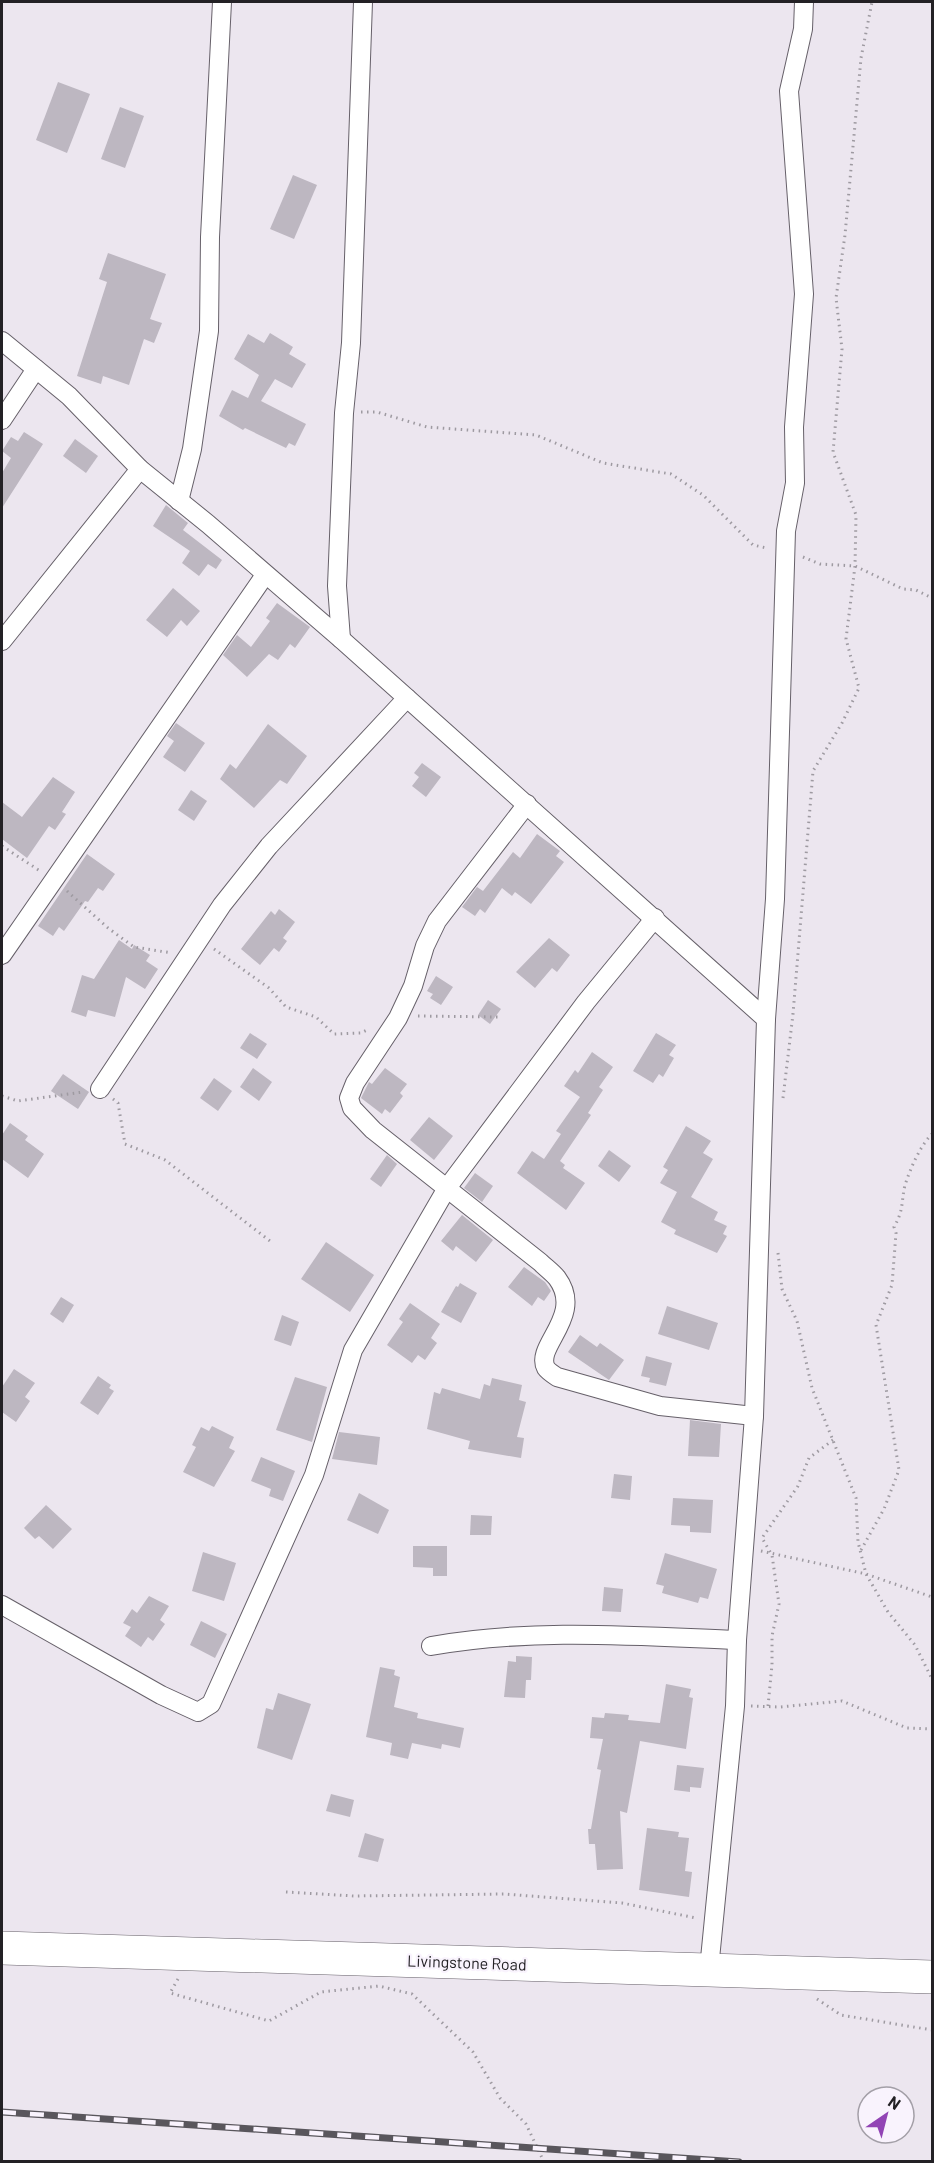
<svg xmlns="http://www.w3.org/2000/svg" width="934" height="2163" viewBox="0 0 934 2163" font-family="Barlow,sans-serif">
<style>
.building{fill:#bdb7c1}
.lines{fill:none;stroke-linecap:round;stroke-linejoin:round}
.street-casing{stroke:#666069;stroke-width:20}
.highway-casing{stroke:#666069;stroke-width:34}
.path{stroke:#9e9aa1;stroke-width:3;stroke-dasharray:1.5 4.5;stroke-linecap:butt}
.street{stroke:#fff;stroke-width:18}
.highway{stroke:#fff;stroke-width:33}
.rail-casing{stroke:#59565c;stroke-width:7}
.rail{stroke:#f9f3fd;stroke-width:4.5;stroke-dasharray:14;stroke-linecap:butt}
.labels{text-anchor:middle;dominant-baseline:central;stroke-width:4.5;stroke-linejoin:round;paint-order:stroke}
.street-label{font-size:16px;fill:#232125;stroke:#f9f3fd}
</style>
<rect width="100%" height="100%" fill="#ece6ef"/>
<!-- building -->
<g class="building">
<polygon points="58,82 90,94 67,153 36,140"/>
<polygon points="120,107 144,116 125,168 101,159"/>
<polygon points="293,175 317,185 294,239 270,229"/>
<polygon points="108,253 166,274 150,319 162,323 154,343 144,339 129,385 103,376 101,384 77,376 107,282 99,279"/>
<polygon points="270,333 293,347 289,354 306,364 292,388 275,379 261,401 306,424 295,446 289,443 286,448 245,428 243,430 219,416 232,390 248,398 259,375 234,359 248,334 264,343"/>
<polygon points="24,432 43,444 2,508 2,473 11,458 2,451 11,437 18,441"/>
<polygon points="75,439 98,456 86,473 63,456"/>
<polygon points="166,505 188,523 183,530 222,560 216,569 208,564 199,576 182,563 190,551 153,526"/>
<polygon points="173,588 200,611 187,626 181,620 167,637 146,620"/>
<polygon points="277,603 310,627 295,648 290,644 278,660 269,654 247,677 223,655 237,635 251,647 270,621 266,618"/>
<polygon points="176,723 205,743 185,772 163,757 174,741 167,736"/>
<polygon points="268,724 307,756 287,784 280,780 254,808 220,779 230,764 236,769"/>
<polygon points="422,763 441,777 426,797 412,786 419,777 414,773"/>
<polygon points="53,777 75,792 62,812 66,814 55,830 49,826 27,858 2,839 2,802 22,817"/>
<polygon points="191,790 207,801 194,821 178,810"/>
<polygon points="537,834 560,851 556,856 564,862 531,904 515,892 512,896 502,888 485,913 480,909 475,916 462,907 477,887 483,891 513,852 520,858"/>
<polygon points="87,854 115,874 103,891 98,888 88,902 85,901 64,931 59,927 53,936 38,926"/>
<polygon points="279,909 295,922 283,938 287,941 279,952 274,948 260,965 241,949 271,911 275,915"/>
<polygon points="549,938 570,955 557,972 552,968 535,988 516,972"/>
<polygon points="119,940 132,949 134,945 150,955 146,961 158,969 145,989 126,977 115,1017 88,1010 86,1017 71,1012 82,975 94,979"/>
<polygon points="436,976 453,987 441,1005 430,998 433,994 427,991"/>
<polygon points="488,1000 501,1009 490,1024 478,1015"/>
<polygon points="250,1033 267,1044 257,1059 240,1048"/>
<polygon points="656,1033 676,1045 669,1055 674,1058 663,1077 659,1074 653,1083 633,1071"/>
<polygon points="592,1052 613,1067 599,1087 603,1090 588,1113 591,1115 560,1161 565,1165 563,1168 585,1183 566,1210 517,1173 532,1151 544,1159 561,1134 556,1131 580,1097 564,1086 575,1070 578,1073"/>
<polygon points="253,1068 272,1082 259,1101 240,1087"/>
<polygon points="385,1068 407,1084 400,1093 403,1096 390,1113 385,1109 382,1114 361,1098 369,1082 372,1084"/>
<polygon points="63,1074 89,1092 78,1109 51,1091"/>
<polygon points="214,1078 232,1091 218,1111 200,1098"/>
<polygon points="429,1117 453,1136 434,1160 410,1140"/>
<polygon points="10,1123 28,1136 25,1140 44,1154 28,1178 2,1159 2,1135"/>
<polygon points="686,1126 711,1141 703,1153 713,1159 691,1197 718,1212 714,1220 727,1226 723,1234 727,1236 717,1253 674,1234 676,1230 661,1222 677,1192 660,1183 668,1170 663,1167"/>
<polygon points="609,1150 631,1166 619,1182 598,1166"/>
<polygon points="387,1155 397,1164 381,1187 370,1179"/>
<polygon points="475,1173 493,1186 482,1202 464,1188"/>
<polygon points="462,1215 493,1240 476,1262 456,1246 453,1251 441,1241"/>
<polygon points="326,1242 374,1275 350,1312 301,1279"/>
<polygon points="524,1267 545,1282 551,1291 544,1301 538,1297 532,1306 508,1287"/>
<polygon points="460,1283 477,1293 461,1323 441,1312 456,1286 458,1287"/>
<polygon points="61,1297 74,1305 63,1323 50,1314"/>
<polygon points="410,1303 440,1324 431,1338 437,1343 425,1360 418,1355 412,1363 387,1345 403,1322 399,1319"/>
<polygon points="667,1306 718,1323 709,1350 658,1334"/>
<polygon points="282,1315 299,1322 291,1346 274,1340"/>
<polygon points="580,1335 597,1347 600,1343 624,1360 609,1380 568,1352"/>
<polygon points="646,1356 672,1363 666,1386 649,1382 650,1378 641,1376"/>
<polygon points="14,1369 35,1383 25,1397 30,1401 16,1422 2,1412 2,1387"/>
<polygon points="98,1376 111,1385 109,1388 114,1391 98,1415 80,1403"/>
<polygon points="295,1377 327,1387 312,1442 276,1430"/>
<polygon points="492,1378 522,1385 519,1400 526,1402 517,1437 524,1438 521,1458 468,1449 470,1441 427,1429 434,1392 440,1394 442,1388 480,1399 484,1384 490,1386"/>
<polygon points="690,1420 721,1424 719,1457 688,1456"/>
<polygon points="212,1426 234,1437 229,1448 235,1451 214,1487 183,1472 196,1447 192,1445 201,1427 209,1431"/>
<polygon points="339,1432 380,1437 377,1465 332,1459"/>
<polygon points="261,1457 295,1471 283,1501 269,1496 271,1489 251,1481"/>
<polygon points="614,1474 632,1476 630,1500 611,1498"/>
<polygon points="359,1493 389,1510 378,1534 347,1520"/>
<polygon points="673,1498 713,1500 711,1533 690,1532 690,1526 671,1525"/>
<polygon points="46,1505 72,1529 53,1549 39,1536 35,1539 24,1528"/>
<polygon points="471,1515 492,1516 491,1535 470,1535"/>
<polygon points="413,1546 447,1546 447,1576 433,1576 433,1568 413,1567"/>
<polygon points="203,1552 236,1563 224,1601 192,1591"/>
<polygon points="665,1553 717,1569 708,1599 700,1597 698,1603 662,1593 664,1586 656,1584"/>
<polygon points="604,1587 623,1589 621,1612 602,1611"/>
<polygon points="149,1596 169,1606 160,1620 165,1624 153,1641 148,1637 141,1647 125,1636 131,1627 123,1623 132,1609 137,1613"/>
<polygon points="201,1621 227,1634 215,1658 190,1645"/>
<polygon points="516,1656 532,1657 531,1680 526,1680 525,1698 504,1697 508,1661 516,1662"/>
<polygon points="380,1667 395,1670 394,1675 400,1677 394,1707 418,1713 417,1718 464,1728 460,1748 442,1744 441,1749 412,1743 408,1759 390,1755 392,1743 366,1737"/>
<polygon points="666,1684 691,1689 689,1697 693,1698 686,1749 640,1741 627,1813 620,1811 623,1869 597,1870 595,1844 589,1844 588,1829 591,1829 601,1770 597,1769 603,1739 590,1738 592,1717 604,1718 605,1713 629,1715 628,1720 660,1723"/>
<polygon points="278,1693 311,1704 292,1760 257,1748 266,1708 273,1710"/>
<polygon points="677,1765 704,1768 701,1788 690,1787 690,1792 674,1790"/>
<polygon points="331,1794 354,1800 350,1817 326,1811"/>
<polygon points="647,1828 679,1832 678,1837 689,1838 685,1871 692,1872 689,1897 639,1890"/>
<polygon points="365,1833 384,1839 378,1862 358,1857"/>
</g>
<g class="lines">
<!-- street casing -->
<g class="street-casing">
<g id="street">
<polyline points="2,341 69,396 140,469 208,524 341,639 766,1019 754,1416 737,1640 735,1706 709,1969"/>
<polyline points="2,420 36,369"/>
<polyline points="179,501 192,449 209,331 210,237 222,2"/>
<polyline points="341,639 337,586 344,413 351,343 363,2"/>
<polyline points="2,641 140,469"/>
<path d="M 527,804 L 437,921 L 425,946 L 413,986 L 398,1018 L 355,1083 L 349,1098 L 352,1108 L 373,1130 L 540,1262 C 545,1267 552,1272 557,1278 C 585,1316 534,1346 546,1368 C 548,1371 554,1375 557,1377 L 660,1406 L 754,1416"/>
<polyline points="2,955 265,575"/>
<polyline points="766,1019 775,899 786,531 795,483 794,427 804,294 789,91 803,29 804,2"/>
<polyline points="100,1089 222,905 269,846 407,698"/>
<polyline points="2,1605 161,1695 198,1712 211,1704 314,1475 353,1350 447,1188 586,1002 655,918"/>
<path d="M 431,1646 C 531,1628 635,1636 737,1640"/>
</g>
</g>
<!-- highway casing -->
<g class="highway-casing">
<polyline id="highway" points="2,1948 932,1977"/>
</g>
<!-- path -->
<g class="path">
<polyline points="361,412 377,412 427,427 536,435 603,463 671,474 703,495 753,545 767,548"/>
<polyline points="803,557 820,564 855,566 903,589 916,590 932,598"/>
<polyline points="2,846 40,871"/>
<polyline points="67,891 108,928 134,947 172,953"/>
<polyline points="214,949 269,988 286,1007 316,1017 334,1034 361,1033 369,1029"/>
<polyline points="418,1016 498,1017"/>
<polyline points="2,1096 18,1101 83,1092"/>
<polyline points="783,1098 793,1014 813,771 842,723 859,688 846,639 855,566 856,515 833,452 842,349 836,298 845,235 861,58 872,2"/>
<polyline points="113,1099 118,1103 125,1144 165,1160 270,1241"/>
<polyline points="778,1253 782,1289 797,1321 812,1388 856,1498 858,1542 866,1574 888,1612 915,1645 932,1679"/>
<path d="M 861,1550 L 884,1509 L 899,1470 L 876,1325 L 892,1285 L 896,1233 L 894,1227 C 904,1210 901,1202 905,1185 C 911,1167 920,1146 932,1134"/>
<polyline points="761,1551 866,1574 932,1597"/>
<polyline points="751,1706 780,1707 842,1701 907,1728 932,1729"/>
<polyline points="768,1706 772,1665 772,1636 779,1604 772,1555 762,1538 798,1486 809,1458 833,1440"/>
<polyline points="286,1892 354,1896 504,1894 622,1903 696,1918"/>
<polyline points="178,1979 170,1993 269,2021 321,1992 379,1986 412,1994 473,2052 500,2098 526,2124 544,2162"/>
<polyline points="817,1999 841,2015 932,2030"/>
</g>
<!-- street -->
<use href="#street" class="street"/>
<!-- highway -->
<use href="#highway" class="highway"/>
<!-- rail casing -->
<g class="rail-casing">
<polyline id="rail" points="2,2112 739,2162"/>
</g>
<!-- rail -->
<use href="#rail" class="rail"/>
</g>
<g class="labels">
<!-- street labels -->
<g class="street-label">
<text transform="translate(467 1962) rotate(2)">Livingstone Road</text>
</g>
</g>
<!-- border -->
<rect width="934" height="2163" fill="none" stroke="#232125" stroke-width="6"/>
<!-- north arrow -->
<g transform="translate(886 2115) rotate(35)"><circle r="28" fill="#f9f3fd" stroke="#a39fa7" stroke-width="1.5"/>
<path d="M0-4.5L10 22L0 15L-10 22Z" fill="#9244b5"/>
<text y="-9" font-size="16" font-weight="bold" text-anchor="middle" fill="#232125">N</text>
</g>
</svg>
